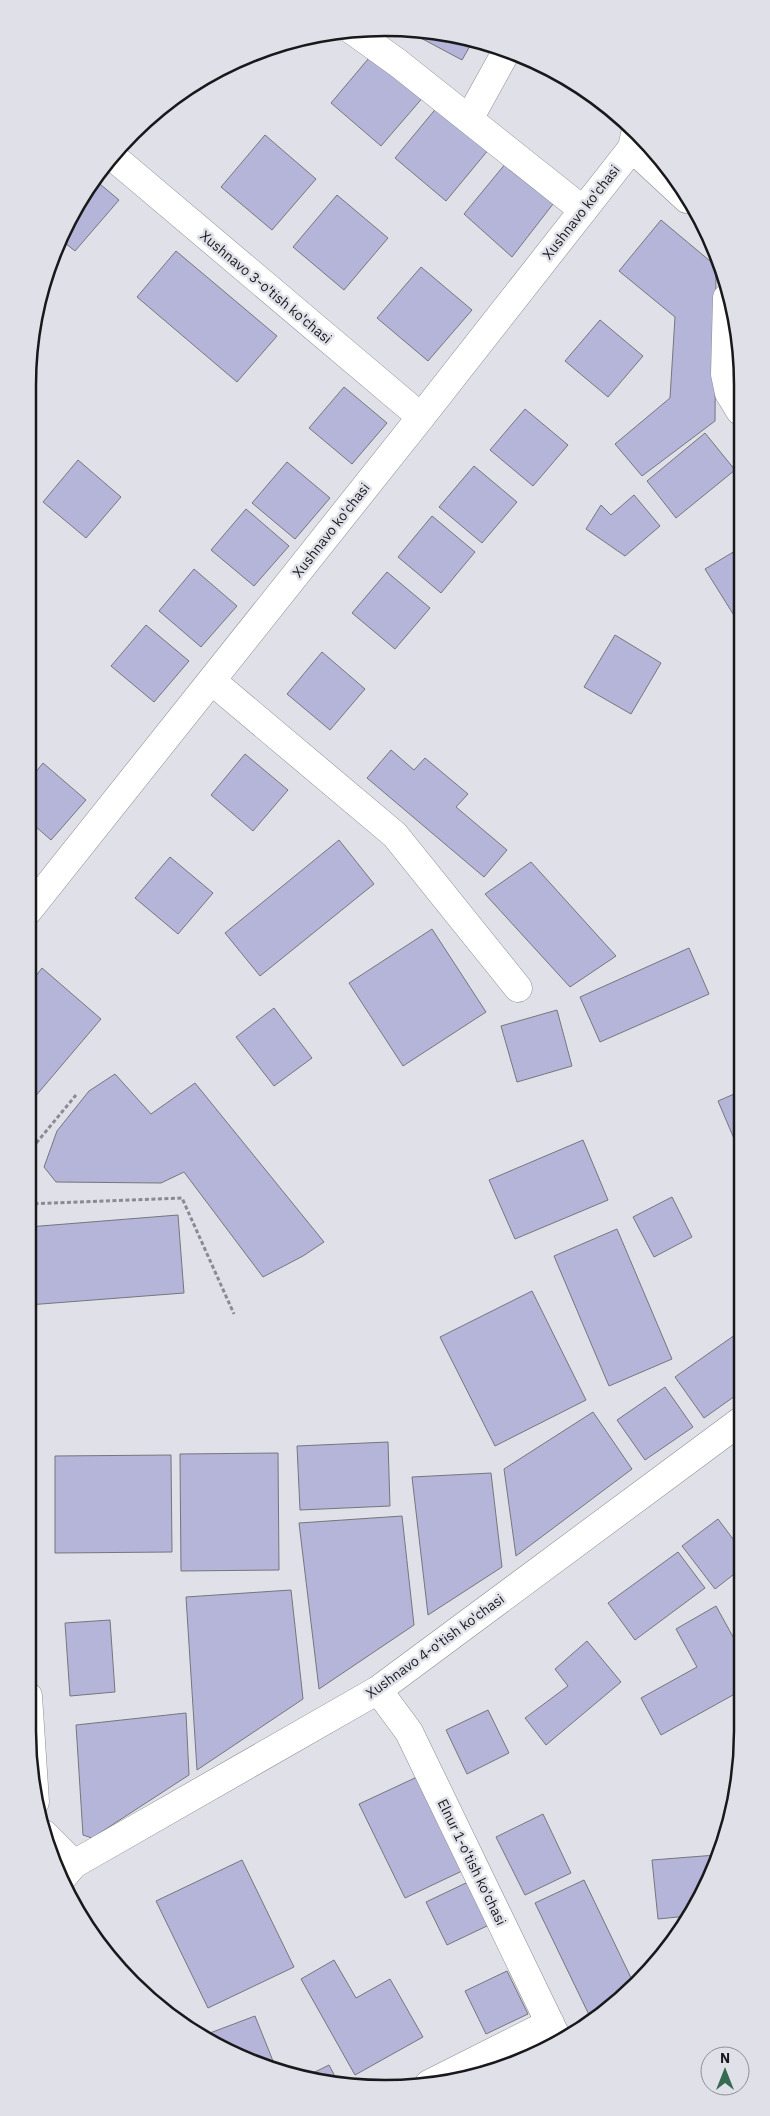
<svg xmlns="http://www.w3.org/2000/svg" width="770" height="2116" viewBox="0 0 770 2116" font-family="'IBM Plex Sans',sans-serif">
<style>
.building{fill:#b5b4d9;stroke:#76767d}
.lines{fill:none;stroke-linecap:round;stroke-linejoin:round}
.minor-casing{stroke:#8c8c93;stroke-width:29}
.path{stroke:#8a8a90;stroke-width:3;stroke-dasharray:4 2.5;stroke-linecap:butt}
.minor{stroke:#fff;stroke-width:28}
.labels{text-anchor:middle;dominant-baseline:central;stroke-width:5;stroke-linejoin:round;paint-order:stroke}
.street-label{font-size:14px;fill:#19191c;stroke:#e0e0e9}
.rim{fill:none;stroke:#19191c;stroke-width:2.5}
</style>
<rect width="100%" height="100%" fill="#e0e0e9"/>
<!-- building -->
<g class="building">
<polygon points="402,28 408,28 474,39 462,60"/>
<polygon points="374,52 425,95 381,146 331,103"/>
<polygon points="438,106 489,149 446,201 395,158"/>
<polygon points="265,135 316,179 272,230 221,187"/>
<polygon points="506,163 553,204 512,257 464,214"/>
<polygon points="94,179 119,200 75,251 60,239 64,227"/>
<polygon points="337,195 388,238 344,290 293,247"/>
<polygon points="661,220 716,266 715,421 642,476 615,444 670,398 675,317 619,271"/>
<polygon points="176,251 277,336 237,382 137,297"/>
<polygon points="421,267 472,310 428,361 377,318"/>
<polygon points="600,320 643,356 608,397 565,361"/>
<polygon points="344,387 387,423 352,464 309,428"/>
<polygon points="525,409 568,445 533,486 490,450"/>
<polygon points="705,433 735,470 676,518 647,481"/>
<polygon points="78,460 121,497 86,538 43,502"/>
<polygon points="287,462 330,498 295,539 252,503"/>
<polygon points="474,466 517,502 482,543 439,507"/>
<polygon points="634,495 660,526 625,556 586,529 601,505 611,515"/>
<polygon points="246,509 289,546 254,586 211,550"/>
<polygon points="432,516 475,552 441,593 398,557"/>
<polygon points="740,548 740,614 735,617 705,569"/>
<polygon points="194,569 237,606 201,647 159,611"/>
<polygon points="387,572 430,608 395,649 352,613"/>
<polygon points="146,625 189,661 154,702 111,666"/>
<polygon points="615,635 661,663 631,714 584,687"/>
<polygon points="322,652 365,689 330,730 287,694"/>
<polygon points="391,750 414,770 425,758 468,794 456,807 507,850 484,877 367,778"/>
<polygon points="245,754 288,790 253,831 211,795"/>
<polygon points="43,763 86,800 51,840 28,820 28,782"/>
<polygon points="339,840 374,884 260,976 225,933"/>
<polygon points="170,857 213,893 178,934 135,898"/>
<polygon points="531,862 616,956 570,987 485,894"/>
<polygon points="432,929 486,1012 403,1066 349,983"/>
<polygon points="689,948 709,994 600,1042 580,997"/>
<polygon points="42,968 101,1019 28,1105 28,986"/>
<polygon points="274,1008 312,1058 274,1086 236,1037"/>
<polygon points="557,1010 572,1066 517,1082 501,1026"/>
<polygon points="115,1074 151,1114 195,1083 324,1242 303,1256 263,1277 184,1172 161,1183 56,1182 44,1167 57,1131 89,1091"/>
<polygon points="741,1091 741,1155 718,1101"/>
<polygon points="583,1140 608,1200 515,1239 489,1180"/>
<polygon points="672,1197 692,1237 654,1257 633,1217"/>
<polygon points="178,1215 184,1293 28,1305 28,1227"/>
<polygon points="617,1229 672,1359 609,1386 554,1256"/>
<polygon points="532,1291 586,1400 495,1446 440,1337"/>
<polygon points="742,1330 742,1391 704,1418 675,1377"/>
<polygon points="665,1387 693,1427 645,1460 617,1420"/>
<polygon points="593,1412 632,1469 516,1556 504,1469"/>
<polygon points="388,1442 390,1506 300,1510 297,1446"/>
<polygon points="278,1453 279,1570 181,1571 180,1454"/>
<polygon points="171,1455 172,1552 55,1553 55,1456"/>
<polygon points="491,1473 502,1567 428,1615 412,1477"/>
<polygon points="742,1512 742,1524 736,1516"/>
<polygon points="402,1516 414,1625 319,1689 299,1523"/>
<polygon points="718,1519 742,1551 742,1568 715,1589 682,1546"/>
<polygon points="678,1552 705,1588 635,1640 608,1603"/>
<polygon points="291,1590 303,1699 197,1770 186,1597"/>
<polygon points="716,1606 742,1653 742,1690 661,1735 641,1698 697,1667 676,1629"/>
<polygon points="110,1620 115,1692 70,1696 65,1623"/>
<polygon points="587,1641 621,1682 546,1745 525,1718 568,1686 555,1669"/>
<polygon points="488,1710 509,1753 467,1774 446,1730"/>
<polygon points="186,1713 189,1775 92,1838 83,1835 76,1725"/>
<polygon points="417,1777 462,1871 405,1898 359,1804"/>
<polygon points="543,1814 571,1873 525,1895 496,1837"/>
<polygon points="716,1855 688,1916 658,1919 652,1860"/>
<polygon points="242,1860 294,1967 208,2008 156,1901"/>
<polygon points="584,1880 635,1986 592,2021 535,1903"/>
<polygon points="468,1882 489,1925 447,1945 426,1902"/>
<polygon points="334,1960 356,1998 390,1979 423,2037 355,2075 301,1979"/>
<polygon points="123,1961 132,1982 115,1964"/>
<polygon points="507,1971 528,2014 486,2034 465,1991"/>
<polygon points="255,2016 275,2066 227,2052 202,2036"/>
<polygon points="329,2065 340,2086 307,2076"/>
</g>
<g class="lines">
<!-- minor casing -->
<g class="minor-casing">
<g id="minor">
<polyline points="352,30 398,63 583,210"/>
<polyline points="469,119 506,52"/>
<polyline points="632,148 687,199"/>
<polyline points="112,156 421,417"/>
<polyline points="727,298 725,374 729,393 740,411"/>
<polyline points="212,681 395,835 518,988"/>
<polyline points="28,911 421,417 632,148 635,134"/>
<polyline points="378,1690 409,1732 558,2040"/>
<polyline points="28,1696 35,1802"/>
<polyline points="44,1834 74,1864"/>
<polyline points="61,1879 74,1864 378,1690 742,1420"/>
<polyline points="429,2084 550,2023"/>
</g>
</g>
<!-- path -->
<g class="path">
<polyline points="28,1153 76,1095"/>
<polyline points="28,1204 182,1198 234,1314"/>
</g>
<!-- minor -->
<use href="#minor" class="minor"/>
</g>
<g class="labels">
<!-- street labels -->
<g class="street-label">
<text transform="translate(581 212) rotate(-52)">Xushnavo ko'chasi</text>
<text transform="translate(266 287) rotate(40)">Xushnavo 3-o'tish ko'chasi</text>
<text transform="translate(331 530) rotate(-52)">Xushnavo ko'chasi</text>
<text transform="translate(435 1646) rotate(-36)">Xushnavo 4-o'tish ko'chasi</text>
<text transform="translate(472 1862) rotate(64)">Elnur 1-o'tish ko'chasi</text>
</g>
</g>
<!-- crop -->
<path d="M0 0H770V2116H0ZM385 36H385A349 349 0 0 1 734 385V1731A349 349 0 0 1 385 2080H385A349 349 0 0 1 36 1731V385A349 349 0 0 1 385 36Z" fill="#e0e0e9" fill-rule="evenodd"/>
<path class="rim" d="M385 36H385A349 349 0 0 1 734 385V1731A349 349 0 0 1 385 2080H385A349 349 0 0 1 36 1731V385A349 349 0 0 1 385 36Z"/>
<!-- north arrow -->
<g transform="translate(725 2071)"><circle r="24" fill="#e0e0e9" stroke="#909097"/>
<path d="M0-4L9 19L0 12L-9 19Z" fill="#346b51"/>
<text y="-8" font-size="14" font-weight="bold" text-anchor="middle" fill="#19191c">N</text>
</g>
</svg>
